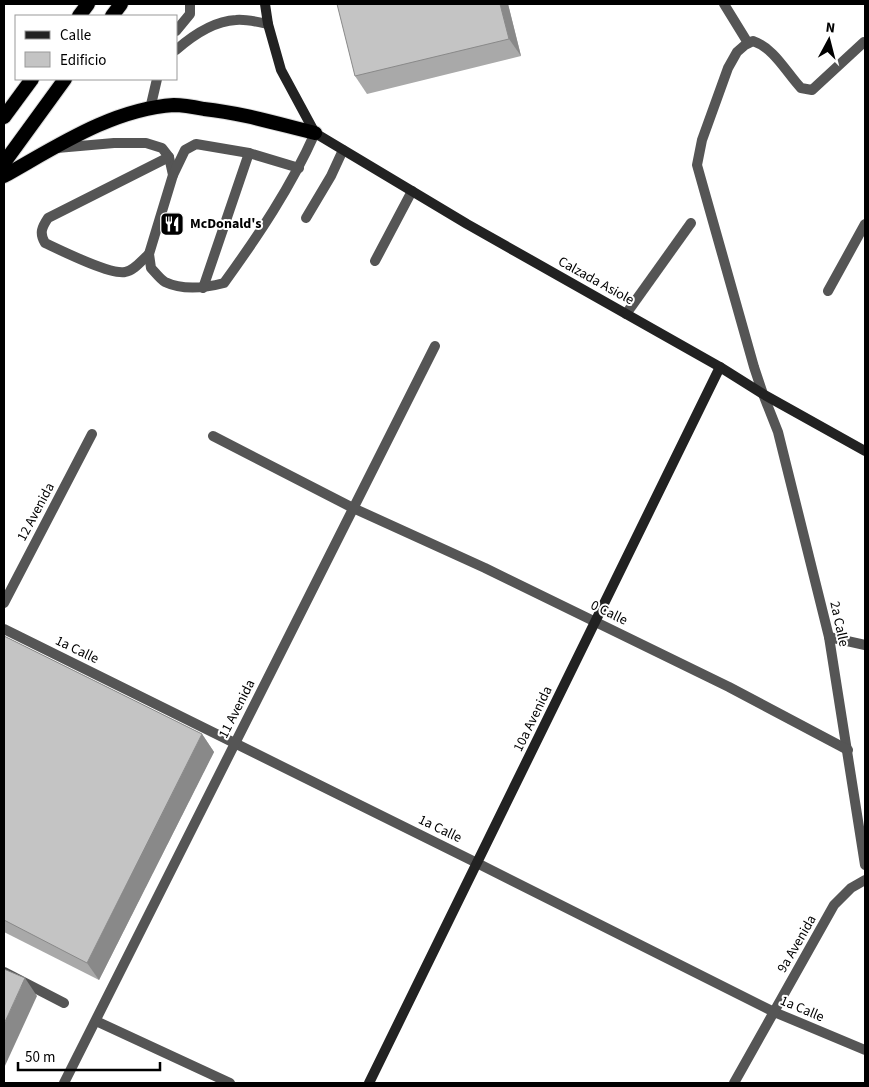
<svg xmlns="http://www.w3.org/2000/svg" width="869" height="1087" viewBox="0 0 869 1087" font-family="'Source Sans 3',sans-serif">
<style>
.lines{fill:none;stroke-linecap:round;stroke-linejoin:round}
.trunk-casing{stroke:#dbdbdb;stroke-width:16}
.service{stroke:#555;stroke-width:10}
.minor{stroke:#555;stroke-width:10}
.secondary{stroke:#222;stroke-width:10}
.trunk{stroke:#000;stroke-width:14}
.wall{fill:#a9a9a9}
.shaded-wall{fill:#898989}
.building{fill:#c4c4c4;stroke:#898989}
.labels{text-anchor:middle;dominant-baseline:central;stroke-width:4;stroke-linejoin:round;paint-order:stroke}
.poi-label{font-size:14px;font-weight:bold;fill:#000;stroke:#fff;text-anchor:start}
.street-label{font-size:14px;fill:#000;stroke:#fff}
</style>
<rect width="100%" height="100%" fill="#fff"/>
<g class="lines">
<!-- trunk casing -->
<g class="trunk-casing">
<g id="trunk">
<polyline points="79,16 88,4"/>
<polyline points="112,16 121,4"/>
<polyline points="4,117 32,79"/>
<polyline points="4,163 65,79"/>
<path d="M 4,176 C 56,147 112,109 174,105 C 183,105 194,107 204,109 C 242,113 278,124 315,133"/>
</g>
</g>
<!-- service -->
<g class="service">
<polyline points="724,4 748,43"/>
<polyline points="176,31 190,14 190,4"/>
<path d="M 176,50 C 192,36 214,21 236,20 C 246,19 258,22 268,24"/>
<polyline points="150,109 157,79"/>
<path d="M 57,148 L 114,143 L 146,143 L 162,148 L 169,157 L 173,175 L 149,254 L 151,268 C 155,272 160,279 165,282 C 184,291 205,288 224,283 C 258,236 291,187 315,133"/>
<polyline points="173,175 185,150 196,144 249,153 299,168"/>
<polyline points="306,218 331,176 343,150"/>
<path d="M 149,254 C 142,260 134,271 125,272 C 110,275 60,250 45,243 C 39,233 42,227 48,218 L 169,157"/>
<polyline points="375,261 412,191"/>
<polyline points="203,288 249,153"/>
<polyline points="828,291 865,224"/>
<polyline points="626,314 691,223"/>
<path d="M 763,394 L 754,367 L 697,165 L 702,140 L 728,68 L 737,52 L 745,45 L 753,41 C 774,48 786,72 801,88 L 812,90 L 864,42"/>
<polyline points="4,972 64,1003"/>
</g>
<!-- minor -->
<g class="minor">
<polyline points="763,394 778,432 829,637 865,865"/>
<polyline points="213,436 353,508 485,568 729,687 848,750"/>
<polyline points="4,603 92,434"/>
<polyline points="4,629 477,863 774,1012 865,1050"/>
<polyline points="829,637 865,645"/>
<polyline points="96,1021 230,1083"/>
<polyline points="64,1083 435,346"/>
<polyline points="734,1083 834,905 851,888 865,880"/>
</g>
<!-- secondary -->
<g class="secondary">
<polyline points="265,4 268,24 281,70 315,133 467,224 720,367 763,394 865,451"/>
<polyline points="369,1083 720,367"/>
</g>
<!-- trunk -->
<use href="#trunk" class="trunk"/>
</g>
<!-- wall -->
<g class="wall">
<polygon points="508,4 521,56 367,94 355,76"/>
<polygon points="4,636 202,734 214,752 99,980 4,932"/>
</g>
<!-- shaded-wall -->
<g class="shaded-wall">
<polygon points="500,4 508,4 521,56 509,39"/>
<polygon points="202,734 214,752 99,980 87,963"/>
<polygon points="25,978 37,996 4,1068 4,1024"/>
</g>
<!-- building -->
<g class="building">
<polygon points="337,4 500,4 509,39 355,76"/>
<polygon points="4,636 202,734 87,963 4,920"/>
<polygon points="4,969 25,978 4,1024"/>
</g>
<!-- icons -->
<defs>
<g id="restaurant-square" transform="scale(1.25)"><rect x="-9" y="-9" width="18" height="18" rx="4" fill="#000" stroke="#fff"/><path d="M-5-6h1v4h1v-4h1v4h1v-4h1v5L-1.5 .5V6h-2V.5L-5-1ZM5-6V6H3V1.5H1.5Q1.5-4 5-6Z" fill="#fff"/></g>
</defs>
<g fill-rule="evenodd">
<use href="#restaurant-square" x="172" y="224"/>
</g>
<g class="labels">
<!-- poi labels -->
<g class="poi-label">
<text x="190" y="224">McDonald's</text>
</g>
<!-- street labels -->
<g class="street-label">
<text transform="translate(596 281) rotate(29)">Calzada Asiole</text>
<text transform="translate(36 512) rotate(-62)">12 Avenida</text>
<text transform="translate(609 613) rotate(26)">0 Calle</text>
<text transform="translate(839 624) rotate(78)">2a Calle</text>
<text transform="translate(77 650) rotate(26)">1a Calle</text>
<text transform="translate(237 709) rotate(-63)">11 Avenida</text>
<text transform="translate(533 719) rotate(-64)">10a Avenida</text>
<text transform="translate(440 829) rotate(26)">1a Calle</text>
<text transform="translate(797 944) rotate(-60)">9a Avenida</text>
<text transform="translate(802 1009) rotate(23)">1a Calle</text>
</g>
</g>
<!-- border -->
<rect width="869" height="1087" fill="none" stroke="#000000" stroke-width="10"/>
<!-- legend -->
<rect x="15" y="15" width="162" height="65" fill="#ffffff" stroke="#999999"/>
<rect x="25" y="31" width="25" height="8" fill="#222222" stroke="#999999"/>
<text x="60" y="40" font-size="15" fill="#000000">Calle</text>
<rect x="25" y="52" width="25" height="15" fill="#c4c4c4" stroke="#999999"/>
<text x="60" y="65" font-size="15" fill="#000000">Edificio</text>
<!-- north arrow -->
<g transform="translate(829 40) rotate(7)" stroke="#ffffff" stroke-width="4" paint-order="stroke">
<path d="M0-4L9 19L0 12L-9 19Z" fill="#000000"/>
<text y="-8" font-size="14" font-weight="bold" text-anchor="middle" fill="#000000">N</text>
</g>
<!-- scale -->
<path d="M18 1062v8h142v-8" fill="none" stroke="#000000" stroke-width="2.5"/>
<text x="25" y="1062" font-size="15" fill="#000000" stroke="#ffffff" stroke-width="4" paint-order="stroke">50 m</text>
</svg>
